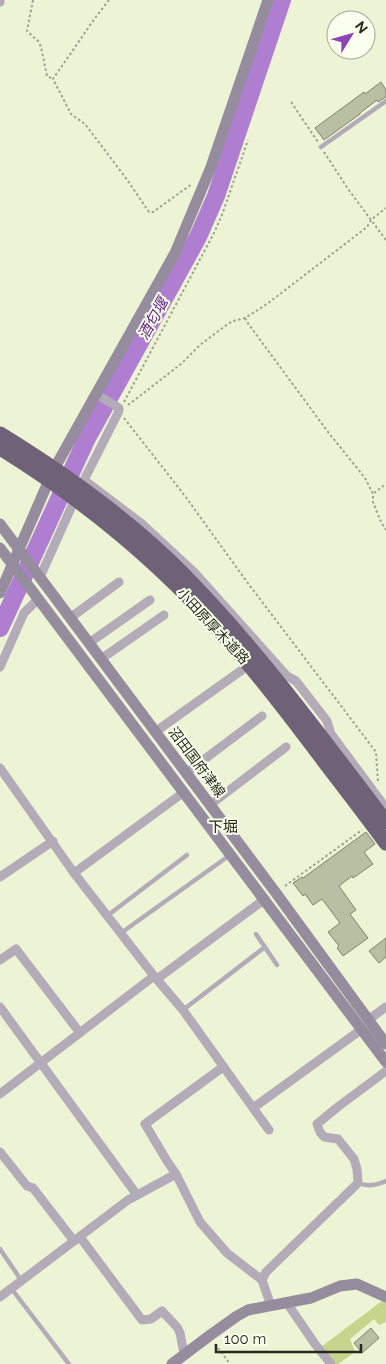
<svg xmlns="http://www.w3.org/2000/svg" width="386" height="1364" viewBox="0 0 386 1364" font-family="Raleway,'Noto Sans JP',sans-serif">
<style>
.green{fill:#c7d48b}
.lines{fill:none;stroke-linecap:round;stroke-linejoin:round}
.river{stroke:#b07ed1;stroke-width:18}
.building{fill:#b9bfa2;stroke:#80856a}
.path{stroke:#9fa38d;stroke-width:2;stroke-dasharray:2.5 2.5;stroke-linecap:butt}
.lane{stroke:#b3acb8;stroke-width:4.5}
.street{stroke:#b3acb8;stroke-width:9}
.secondary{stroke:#958c9d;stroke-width:11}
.highway-bridge{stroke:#6e6178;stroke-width:15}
.labels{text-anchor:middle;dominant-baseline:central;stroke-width:4;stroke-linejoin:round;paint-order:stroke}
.street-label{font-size:14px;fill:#26291d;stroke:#fbffed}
.water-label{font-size:15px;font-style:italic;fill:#642487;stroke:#fbffed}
.neighbourhood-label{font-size:15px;fill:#292d15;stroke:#fbffed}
</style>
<rect width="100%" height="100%" fill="#edf3d5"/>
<!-- green -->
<polygon class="green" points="382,1301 386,1303 386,1322 379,1325 374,1319 350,1339 355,1352 338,1364 335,1364 321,1347"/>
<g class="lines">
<!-- river -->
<polyline class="river" points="0,628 86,440 198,237 216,196 282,0"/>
</g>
<!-- building -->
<g class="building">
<polygon points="381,82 386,90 386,97 378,102 377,100 360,113 360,114 324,140 315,128 364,92 365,94"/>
<polygon points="366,832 375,844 364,852 373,864 353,878 352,876 339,886 356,910 350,914 368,938 343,956 337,948 339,946 328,932 340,923 322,899 313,905 305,894 303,896 293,883 302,877 303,878"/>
<polygon points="386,938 386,957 379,963 369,951"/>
<polygon points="371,1328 379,1338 362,1353 354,1343"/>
</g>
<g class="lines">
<!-- path -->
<g class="path">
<polyline points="33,0 27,31 38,41 41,47 47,76 53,79"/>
<polyline points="109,0 95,18 53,79 71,114 75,117 85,124 128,181 149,212 153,212 192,184"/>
<polyline points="291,102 318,142"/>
<polyline points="324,152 348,189 386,240"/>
<polyline points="159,301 172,309"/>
<polyline points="245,318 247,322 328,432 365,478 373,494 373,502 381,522 386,530"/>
<polyline points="124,402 214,233 222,215 248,140"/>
<polyline points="128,405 181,364 200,345 225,326 233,321 245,318 267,304 367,227 371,220 386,208"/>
<polyline points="124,418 185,496 247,582 376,752 378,782"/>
<polyline points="374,493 386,484"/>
<polyline points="285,886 362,830"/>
<polyline points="215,1344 230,1364"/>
</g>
<!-- lane -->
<g class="lane">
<polyline points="321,147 386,101"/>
<polyline points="107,916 187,855"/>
<polyline points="121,933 230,855"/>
<polyline points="256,934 277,965"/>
<polyline points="183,1010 265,947"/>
<path d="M 358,1183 C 369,1187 376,1185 386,1181"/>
<polyline points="0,1249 21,1280"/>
<polyline points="11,1288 69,1364"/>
</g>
<!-- street -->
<g class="street">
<polyline points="0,2 0,0"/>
<polyline points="96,394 119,408 119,411 84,480 141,523 194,572 287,676 296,681 327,721 331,734 386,808"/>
<polyline points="40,577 76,497"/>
<polyline points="70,618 119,582"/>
<polyline points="89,643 150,600"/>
<polyline points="101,659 164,615"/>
<polyline points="0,667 24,613 38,599"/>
<polyline points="155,732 242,670"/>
<polyline points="0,768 74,873 154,976 183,1010 253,1108 362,1029"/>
<polyline points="186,773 262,716"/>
<polyline points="210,805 286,747"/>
<polyline points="74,873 184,792"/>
<polyline points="0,877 53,841"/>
<polyline points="0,960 16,949 80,1033"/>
<polyline points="157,979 265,899"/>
<polyline points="0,1007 137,1195"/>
<polyline points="368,1020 386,1007"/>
<polyline points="0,1094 154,976"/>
<polyline points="253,1108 269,1130"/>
<polyline points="0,1152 27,1186 33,1188 74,1241"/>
<polyline points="176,1174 200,1222 227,1253 262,1280"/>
<polyline points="80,1237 142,1320 151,1319 162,1311 177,1327 180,1333 184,1354"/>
<polyline points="0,1297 128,1200 176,1174 167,1161 145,1124 223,1067"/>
<polyline points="287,1303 315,1344 331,1364"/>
<polyline points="271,1306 262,1280 266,1272 358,1183 357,1169 354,1159 338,1139 324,1137 320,1132 317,1124 339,1106 386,1071"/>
</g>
<!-- secondary -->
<g class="secondary">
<polyline points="0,524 276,893 386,1044"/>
<polyline points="0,548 386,1062"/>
<polyline points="0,593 53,471 175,253 211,167 268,0"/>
<polyline points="172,1364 209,1336 237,1316 248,1310 300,1300 311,1298 340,1286 357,1284 386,1297"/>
</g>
<!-- highway-bridge -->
<g class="highway-bridge">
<path d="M 0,434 C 65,474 129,519 183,574 C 258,650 321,737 386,822"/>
<path d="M 0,448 C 84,500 163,565 228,640 C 263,680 295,722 327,765 C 347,791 367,817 386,843"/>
</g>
</g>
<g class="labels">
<!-- street labels -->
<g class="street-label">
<text transform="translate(213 626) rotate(47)">小田原厚木道路</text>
<text transform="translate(197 762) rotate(53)">沼田国府津線</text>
</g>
<!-- water labels -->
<g class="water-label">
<text transform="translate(153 319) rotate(-61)">酒匂堰</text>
</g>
<!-- neighbourhood labels -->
<g class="neighbourhood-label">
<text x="223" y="827">下堀</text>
</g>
</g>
<!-- north arrow -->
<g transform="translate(351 35) rotate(53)"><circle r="24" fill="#fbffed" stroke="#a6a99a"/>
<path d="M0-4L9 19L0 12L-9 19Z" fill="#8d44b7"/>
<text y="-8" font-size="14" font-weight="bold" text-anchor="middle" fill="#26291d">N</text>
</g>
<!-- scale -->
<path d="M216 1344v8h145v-8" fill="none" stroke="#26291d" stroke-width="2.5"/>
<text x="224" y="1344" font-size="15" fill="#26291d" stroke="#fbffed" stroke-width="4" paint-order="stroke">100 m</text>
</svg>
